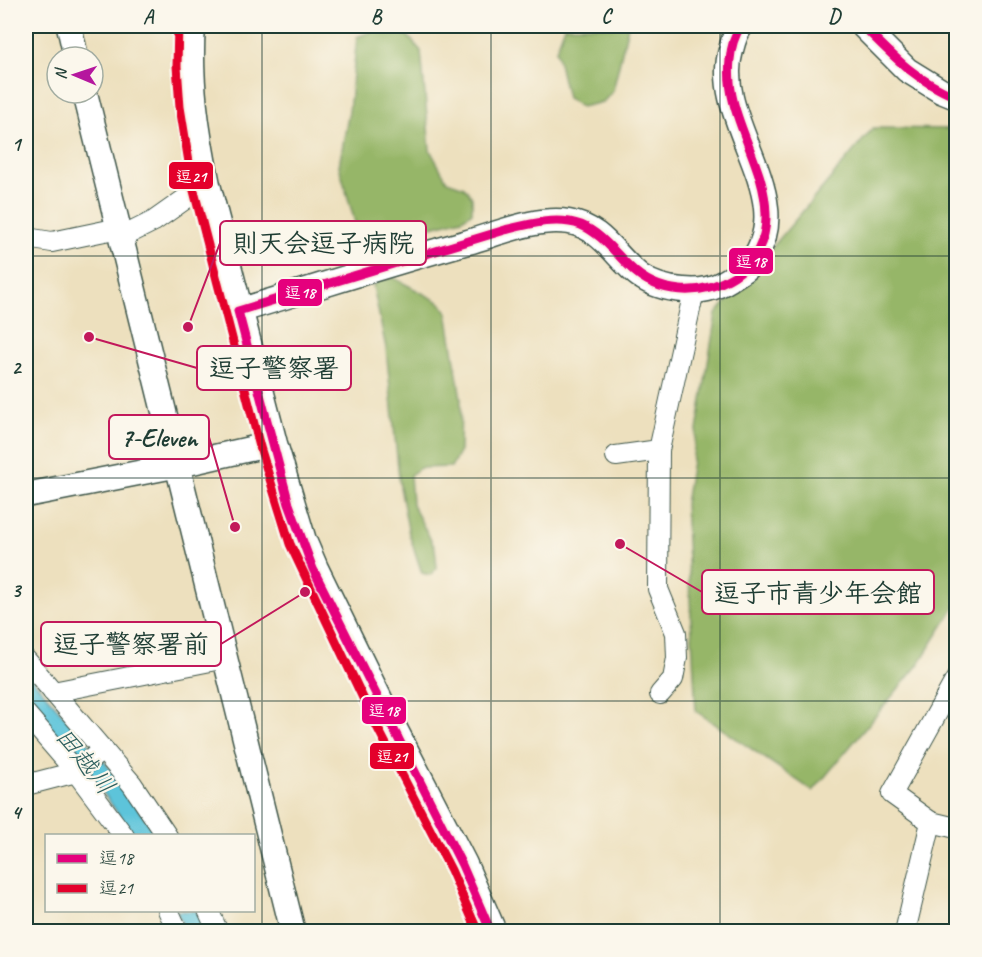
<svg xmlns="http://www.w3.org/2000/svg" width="982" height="957" viewBox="0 0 982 957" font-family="Caveat,'Klee One',sans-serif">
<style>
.forest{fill:#96b668;stroke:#5a7a4e;stroke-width:1.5}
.water{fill:#5dc4da;stroke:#3e8087;stroke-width:1.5}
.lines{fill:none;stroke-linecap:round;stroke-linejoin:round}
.minor-casing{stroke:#3e5549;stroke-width:22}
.tertiary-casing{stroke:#3e5549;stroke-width:27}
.primary-casing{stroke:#3e5549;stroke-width:33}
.minor{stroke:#fff;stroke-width:20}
.tertiary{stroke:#fff;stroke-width:24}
.primary{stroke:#fff;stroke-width:30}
.bus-1-casing{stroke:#fbf7ec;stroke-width:14}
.bus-2-casing{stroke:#fbf7ec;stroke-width:14}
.bus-1{stroke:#e5007d;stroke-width:9}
.bus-2{stroke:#e4002b;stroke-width:9}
.grid{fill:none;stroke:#1f3d34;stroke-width:1.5;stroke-opacity:0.55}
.labels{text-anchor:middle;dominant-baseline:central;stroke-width:4.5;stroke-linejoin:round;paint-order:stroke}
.water-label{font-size:26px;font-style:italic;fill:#2e5f5e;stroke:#fbf7ec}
.leader{fill:none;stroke:#c2185b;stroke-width:2}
.callout-dot{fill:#c2185b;stroke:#fbf7ec;stroke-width:2}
.callout{fill:#fbf7ec;stroke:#c2185b;stroke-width:2}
.callout-label{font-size:26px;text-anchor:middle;font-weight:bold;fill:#1f3d34}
.line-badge{stroke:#fbf7ec;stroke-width:2}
.badge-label{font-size:16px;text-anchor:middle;font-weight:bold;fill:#fff}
.neatline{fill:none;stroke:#1f3d34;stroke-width:2}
.grid-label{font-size:20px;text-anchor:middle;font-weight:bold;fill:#1f3d34}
</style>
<rect width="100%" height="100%" fill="#fbf7ec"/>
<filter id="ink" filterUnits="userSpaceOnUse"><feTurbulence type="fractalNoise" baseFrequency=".0167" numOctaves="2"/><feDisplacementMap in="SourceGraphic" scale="12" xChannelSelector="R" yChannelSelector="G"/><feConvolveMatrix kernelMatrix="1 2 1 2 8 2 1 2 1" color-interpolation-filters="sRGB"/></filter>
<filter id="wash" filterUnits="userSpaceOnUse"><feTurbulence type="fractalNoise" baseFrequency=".008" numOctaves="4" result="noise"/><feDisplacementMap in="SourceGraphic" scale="24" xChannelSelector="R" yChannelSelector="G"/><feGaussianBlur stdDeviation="1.35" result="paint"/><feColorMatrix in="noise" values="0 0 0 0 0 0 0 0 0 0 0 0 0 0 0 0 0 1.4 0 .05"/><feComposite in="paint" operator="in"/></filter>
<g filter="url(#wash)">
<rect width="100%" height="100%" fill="#ede0be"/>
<!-- forest -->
<g class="forest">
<polygon points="565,26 628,26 613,91 603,102 581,107 567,98 556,50"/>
<polygon points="375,30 407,35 421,51 430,150 447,181 464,187 472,197 472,212 462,219 374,242 356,226 339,166 349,111 357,37"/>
<polygon points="873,128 956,129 956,605 918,665 813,791 696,711 685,504 716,314"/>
<polygon points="394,278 441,303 447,312 461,399 460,451 451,467 420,468 410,475 412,504 435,548 437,568 430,575 422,573 409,534 400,487 386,348 373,286 381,279"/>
</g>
<!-- water -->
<g class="water">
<polygon points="26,672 105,762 157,835 133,835 87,770 26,702"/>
<polygon points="176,911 197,911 208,931 186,931"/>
</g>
</g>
<g filter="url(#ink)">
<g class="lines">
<!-- minor casing -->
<g class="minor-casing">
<g id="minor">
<polyline points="122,237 154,221 205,185"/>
<polyline points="26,238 52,242 119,228"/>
<polyline points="659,450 658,589 676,633 677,658 673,679 660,694"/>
<polyline points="616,456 659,450 694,291"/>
<polyline points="26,660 132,784 167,836"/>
<polyline points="53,692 226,658"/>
<polyline points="26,714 76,772 124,836"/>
<polyline points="26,785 76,772 103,749"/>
<polyline points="931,822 956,828"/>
<polyline points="168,910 178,932"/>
<polyline points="208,910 218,932"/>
<polyline points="905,932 931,822 892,794 956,679"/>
</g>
</g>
<!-- tertiary casing -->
<g class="tertiary-casing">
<g id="tertiary">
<polyline points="69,26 76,57"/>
<polyline points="863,26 907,70 941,91 956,97"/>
<polyline points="85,93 293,932"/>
<path d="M 238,311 C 315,288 391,263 468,242 C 500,233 536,217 569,222 C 602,227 616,258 640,276 C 653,285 668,289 683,290 C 701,292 714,289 730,279 C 735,275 744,271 748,266 C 805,200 710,122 731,50 C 733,42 735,33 741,26"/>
<polyline points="26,495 179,465 272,444"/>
</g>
</g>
<!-- primary casing -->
<g class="primary-casing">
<path id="primary" d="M 190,26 C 186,80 194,132 205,185 L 272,444 L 301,541 L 313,569 L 383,712 L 462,865 L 491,932"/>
</g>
<!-- minor -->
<use href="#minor" class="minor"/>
<!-- tertiary -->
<use href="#tertiary" class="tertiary"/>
<!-- primary -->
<use href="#primary" class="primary"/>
<!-- bus-1 casing -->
<g class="bus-1-casing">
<g id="bus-1">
<path d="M 863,26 C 894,57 915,80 956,97"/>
<path d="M 491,932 L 462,865 L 313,569 L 289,504 L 238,311 L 505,230 C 529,224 557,216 581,225 C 602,234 614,252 630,267 C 658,295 701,297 734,276 C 755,263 767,239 766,214 C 765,160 724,116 730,60 C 731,48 734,36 741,26"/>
</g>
</g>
<!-- bus-2 casing -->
<g class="bus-2-casing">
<polyline id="bus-2" points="178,26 177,66 180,107 193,187 260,447 290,544 372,717 451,870 478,932"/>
</g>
<!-- bus-1 -->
<use href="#bus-1" class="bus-1"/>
<!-- bus-2 -->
<use href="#bus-2" class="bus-2"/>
</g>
</g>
<!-- grid -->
<path class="grid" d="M 262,26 L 262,932M 491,26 L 491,932M 720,26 L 720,932M 26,256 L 956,256M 26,478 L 956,478M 26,701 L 956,701"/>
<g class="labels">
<!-- water labels -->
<g class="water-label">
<text transform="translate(85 761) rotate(51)">田越川</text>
</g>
</g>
<!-- callouts -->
<path class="leader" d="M188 327L220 243M89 337L197 368M235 527L209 437M620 544L702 592M305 592L221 644"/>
<g class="callout-dot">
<circle cx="188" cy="327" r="6"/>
<circle cx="89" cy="337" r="6"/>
<circle cx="235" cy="527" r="6"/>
<circle cx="620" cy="544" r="6"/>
<circle cx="305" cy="592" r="6"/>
</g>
<g class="callout">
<rect x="220" y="221" width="206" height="44" rx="6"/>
<rect x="197" y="346" width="154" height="44" rx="6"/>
<rect x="109" y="415" width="100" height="44" rx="6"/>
<rect x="702" y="570" width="232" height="44" rx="6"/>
<rect x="41" y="622" width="180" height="44" rx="6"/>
</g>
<g class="callout-label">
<text x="323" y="252">則天会逗子病院</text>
<text x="274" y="377">逗子警察署</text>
<text x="159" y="446">7-Eleven</text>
<text x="818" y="602">逗子市青少年会館</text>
<text x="131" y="653">逗子警察署前</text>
</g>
<g class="line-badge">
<rect x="168" y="161" width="46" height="29" rx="6" fill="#e4002b"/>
<rect x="728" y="247" width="46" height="28" rx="6" fill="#e5007d"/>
<rect x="277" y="278" width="46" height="29" rx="6" fill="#e5007d"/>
<rect x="361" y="696" width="46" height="29" rx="6" fill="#e5007d"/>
<rect x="369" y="742" width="46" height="28" rx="6" fill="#e4002b"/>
</g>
<g class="badge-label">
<text x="191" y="182">逗21</text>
<text x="751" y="267">逗18</text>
<text x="300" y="298">逗18</text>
<text x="384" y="716">逗18</text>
<text x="392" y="762">逗21</text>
</g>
<!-- margin -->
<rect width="982" height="957" fill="none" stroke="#fbf7ec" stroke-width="66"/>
<!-- legend -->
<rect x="45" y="834" width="210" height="78" fill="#fbf7ec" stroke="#a3ada2" stroke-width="1.5"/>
<rect x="57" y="854" width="30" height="9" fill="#e5007d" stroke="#a3ada2" stroke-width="1.5"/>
<text x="99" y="864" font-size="18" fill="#1f3d34">逗18</text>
<rect x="57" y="884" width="30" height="9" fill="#e4002b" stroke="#a3ada2" stroke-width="1.5"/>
<text x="99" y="894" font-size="18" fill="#1f3d34">逗21</text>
<!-- north arrow -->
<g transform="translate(75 75) rotate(272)"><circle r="28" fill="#fbf7ec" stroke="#a3ada2" stroke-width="1.5"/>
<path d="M0-4.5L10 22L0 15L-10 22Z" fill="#b5179e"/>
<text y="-9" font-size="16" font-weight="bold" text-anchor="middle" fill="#1f3d34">N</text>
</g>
<rect x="33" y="33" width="916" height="891" class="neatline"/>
<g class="grid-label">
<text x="148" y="23">A</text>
<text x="376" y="23">B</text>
<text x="606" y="23">C</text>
<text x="834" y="23">D</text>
<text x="16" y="151">1</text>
<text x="16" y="374">2</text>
<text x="16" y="597">3</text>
<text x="16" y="819">4</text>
</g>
</svg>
